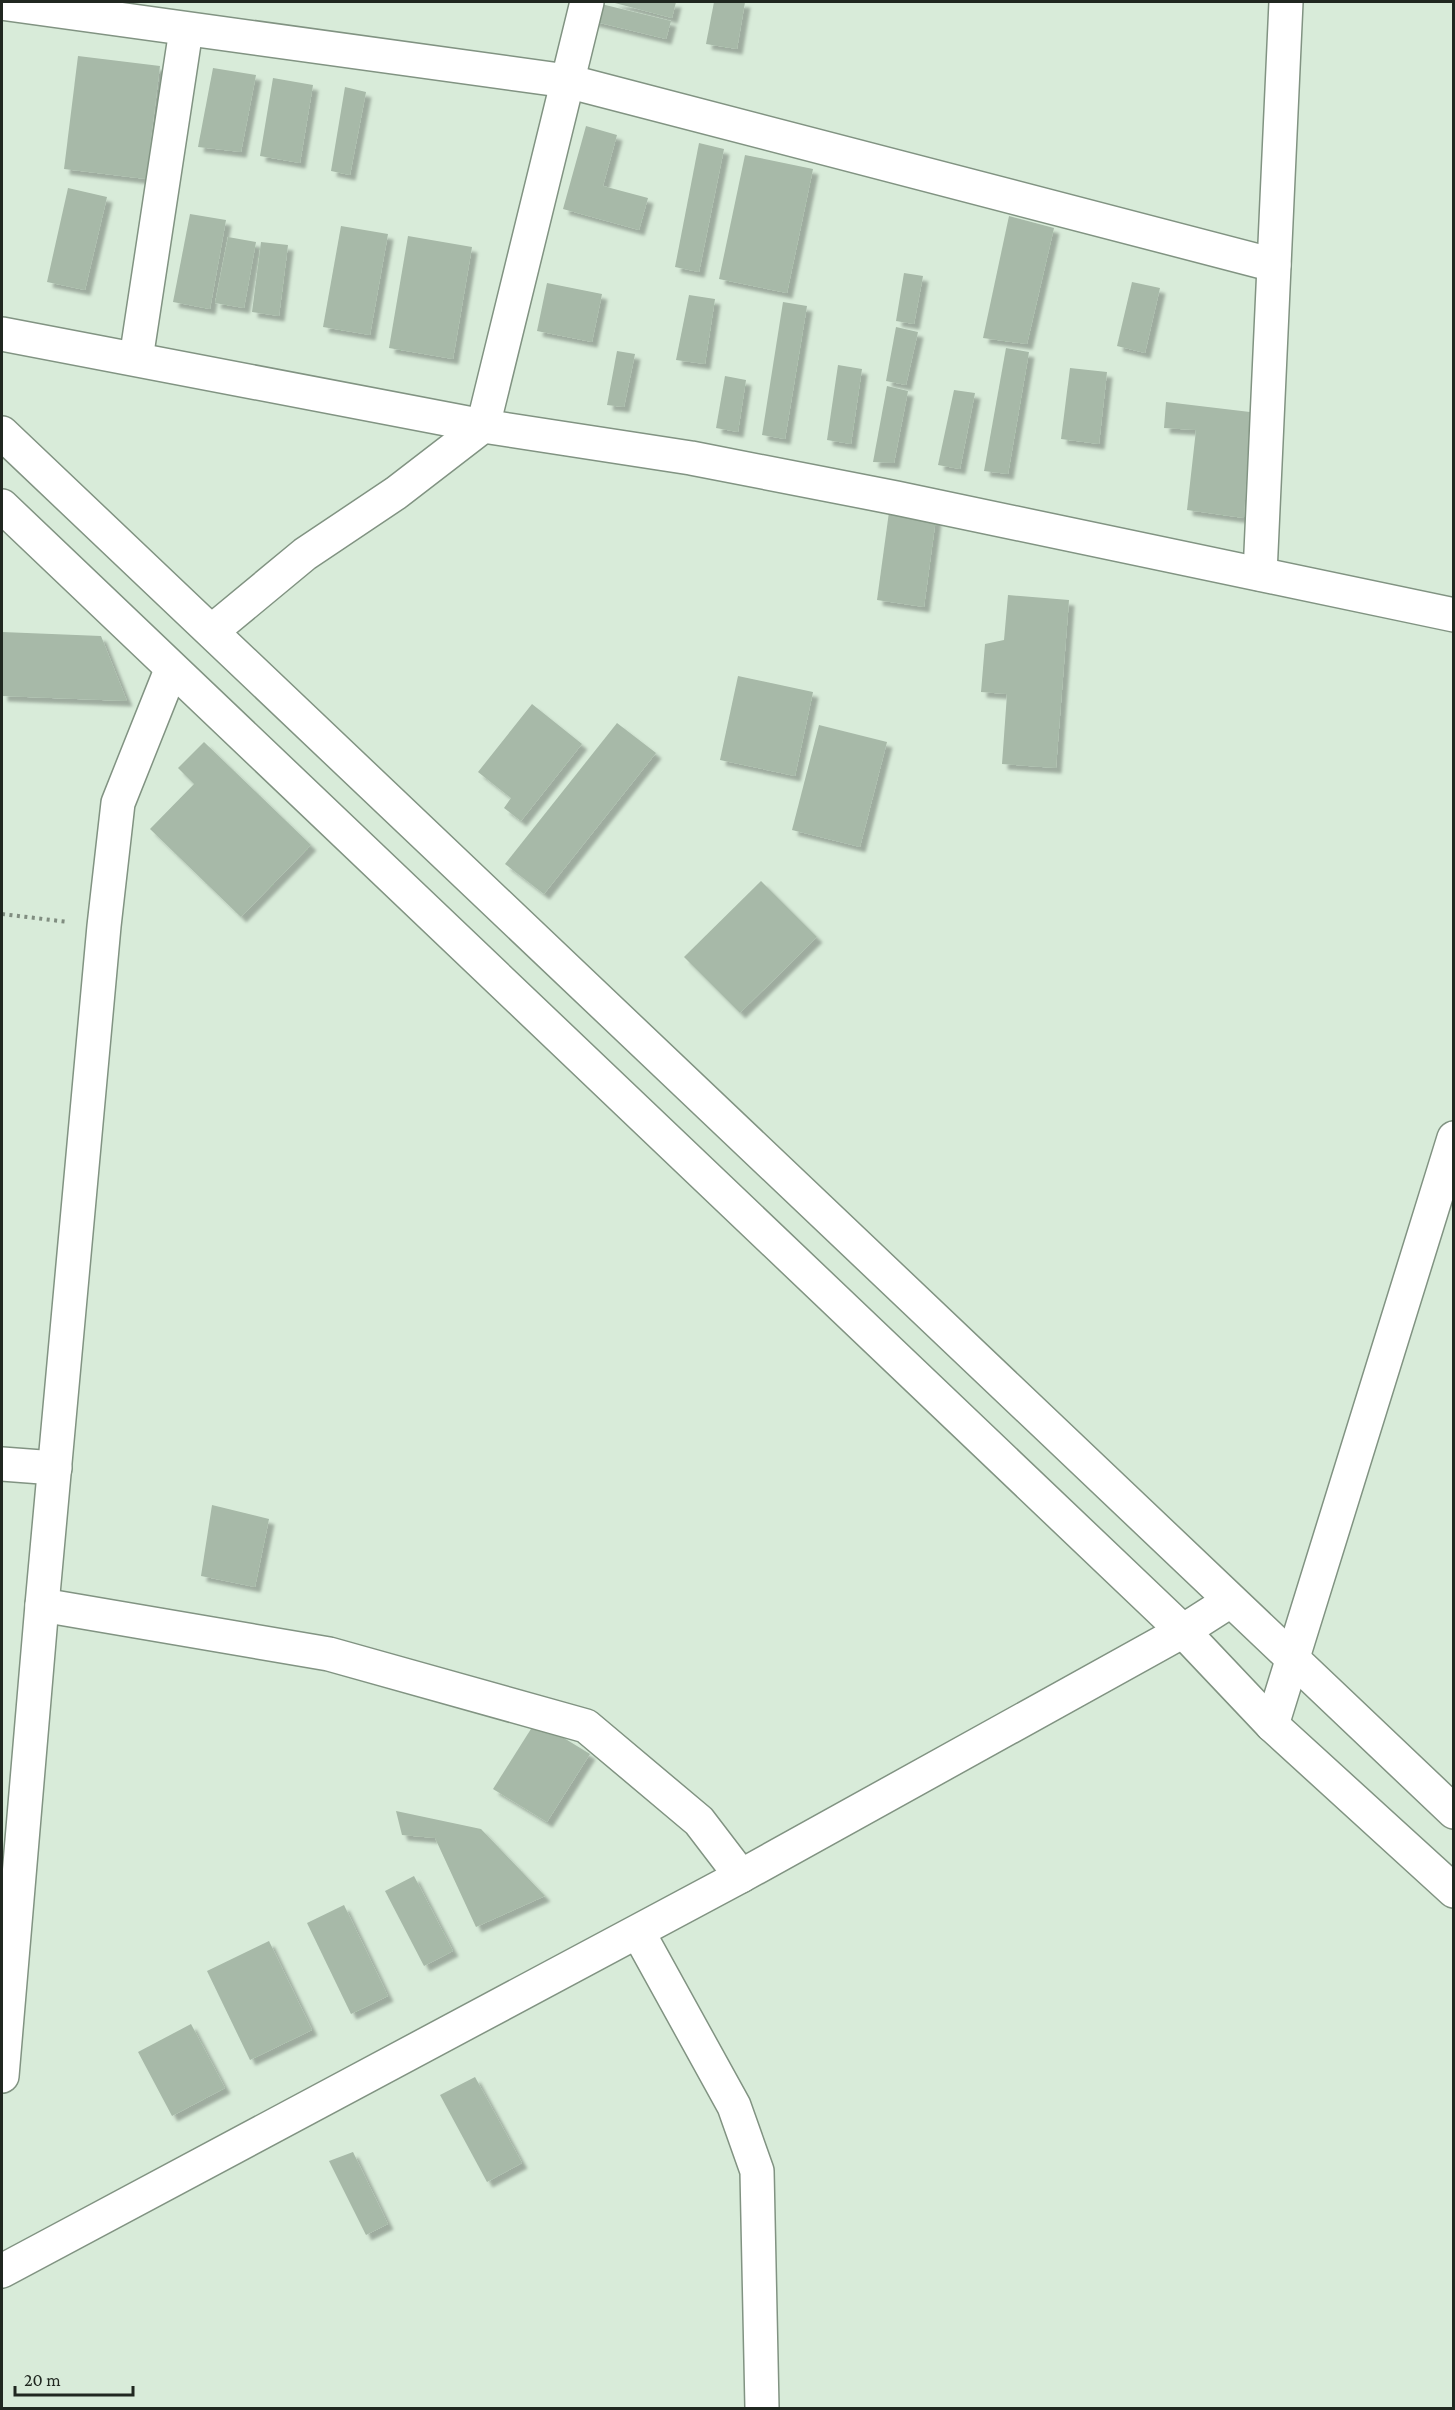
<svg xmlns="http://www.w3.org/2000/svg" width="1455" height="2410" viewBox="0 0 1455 2410" font-family="'Crimson Pro',serif">
<style>
.building{fill:#a7b9a8;filter:url(#shadow)}
.lines{fill:none;stroke-linecap:round;stroke-linejoin:round}
.minor-casing{stroke:#819382;stroke-width:36}
.major-casing{stroke:#819382;stroke-width:36}
.path{stroke:#808d80;stroke-width:4;stroke-dasharray:3 4.5;stroke-linecap:butt}
.minor{stroke:#fff;stroke-width:33}
.major{stroke:#fff;stroke-width:33}
</style>
<defs>
<filter id="shadow"><feDropShadow dx="5.5" dy="5.5" stdDeviation="1.5" flood-color="#0004"/></filter>
</defs>
<rect width="100%" height="100%" fill="#d8ebd9"/>
<!-- building -->
<g class="building">
<polygon points="611,2 676,2 672,18"/>
<polygon points="714,2 745,2 737,49 706,44"/>
<polygon points="597,3 671,21 666,39 592,21"/>
<polygon points="78,56 160,66 146,179 64,169"/>
<polygon points="213,68 256,75 241,152 198,147"/>
<polygon points="273,78 313,85 300,163 260,156"/>
<polygon points="345,87 366,92 350,175 331,171"/>
<polygon points="586,126 617,135 603,186 648,198 639,230 563,209"/>
<polygon points="699,143 724,149 699,272 675,267"/>
<polygon points="745,155 813,169 787,293 719,279"/>
<polygon points="68,188 107,197 85,290 47,282"/>
<polygon points="190,214 226,220 210,309 173,302"/>
<polygon points="1009,216 1054,228 1027,344 983,338"/>
<polygon points="341,226 388,234 370,335 323,327"/>
<polygon points="408,236 472,247 453,359 389,348"/>
<polygon points="228,237 256,242 244,308 215,303"/>
<polygon points="261,242 288,245 279,316 252,312"/>
<polygon points="904,273 923,276 914,324 896,321"/>
<polygon points="1132,282 1160,288 1145,353 1117,346"/>
<polygon points="547,283 602,294 592,342 537,331"/>
<polygon points="689,295 715,299 705,364 676,360"/>
<polygon points="783,302 807,306 785,439 762,435"/>
<polygon points="896,327 918,332 906,385 886,381"/>
<polygon points="1006,348 1029,352 1008,474 984,471"/>
<polygon points="617,351 635,354 624,407 607,405"/>
<polygon points="838,365 862,369 851,444 827,440"/>
<polygon points="1070,368 1107,372 1099,444 1061,439"/>
<polygon points="725,376 746,380 738,432 716,428"/>
<polygon points="887,386 908,391 894,463 873,462"/>
<polygon points="954,390 975,393 960,469 938,465"/>
<polygon points="1166,402 1250,412 1244,518 1187,510 1196,430 1164,428"/>
<polygon points="889,512 936,518 924,607 877,600"/>
<polygon points="1008,595 1069,600 1056,768 1002,764 1007,694 981,692 985,644 1004,640"/>
<polygon points="2,632 101,636 127,701 2,696"/>
<polygon points="738,676 813,692 795,776 720,760"/>
<polygon points="532,704 582,744 521,821 504,808 511,798 478,772"/>
<polygon points="617,723 656,753 544,894 505,864"/>
<polygon points="819,725 887,742 860,847 792,830"/>
<polygon points="204,742 311,845 241,917 150,829 194,784 178,768"/>
<polygon points="761,881 817,937 740,1013 684,957"/>
<polygon points="212,1505 269,1519 255,1587 201,1576"/>
<polygon points="536,1721 590,1754 547,1822 493,1789"/>
<polygon points="396,1811 481,1829 545,1896 476,1927 435,1838 402,1835"/>
<polygon points="414,1876 453,1951 424,1966 385,1891"/>
<polygon points="344,1905 388,1996 351,2014 307,1923"/>
<polygon points="269,1941 312,2030 250,2060 207,1971"/>
<polygon points="191,2024 225,2088 172,2116 138,2052"/>
<polygon points="475,2077 522,2163 487,2182 440,2095"/>
<polygon points="353,2152 388,2224 366,2235 329,2161"/>
</g>
<g class="lines">
<!-- minor casing -->
<g class="minor-casing">
<g id="minor">
<polyline points="2,3 567,81 1274,265"/>
<polyline points="136,359 186,30"/>
<polyline points="1260,574 1286,2"/>
<polyline points="212,631 305,554 396,493 483,426 587,2"/>
<polyline points="2,1464 55,1468"/>
<polyline points="42,1605 329,1654 586,1726 699,1821 741,1876"/>
<polyline points="1272,1725 1454,1138"/>
<polyline points="638,1932 734,2106 757,2171 762,2408"/>
<polyline points="2,2076 42,1605 104,926 118,803 171,670"/>
</g>
</g>
<!-- major casing -->
<g class="major-casing">
<g id="major">
<polyline points="2,334 483,426 691,458 896,498 1454,615"/>
<polyline points="2,433 1454,1812"/>
<polyline points="2,506 1183,1631 1272,1725 1454,1891"/>
<polyline points="2,2271 741,1876 1183,1631 1230,1601"/>
</g>
</g>
<!-- path -->
<polyline class="path" points="2,914 68,922"/>
<!-- minor -->
<use href="#minor" class="minor"/>
<!-- major -->
<use href="#major" class="major"/>
</g>
<!-- border -->
<rect width="1455" height="2410" fill="none" stroke="#202720" stroke-width="6"/>
<!-- scale -->
<path d="M15 2386v9h118v-9" fill="none" stroke="#202720" stroke-width="3"/>
<text x="24" y="2386" font-size="18" fill="#202720" stroke="#d8ebd9" stroke-width="4.5" paint-order="stroke">20 m</text>
</svg>
